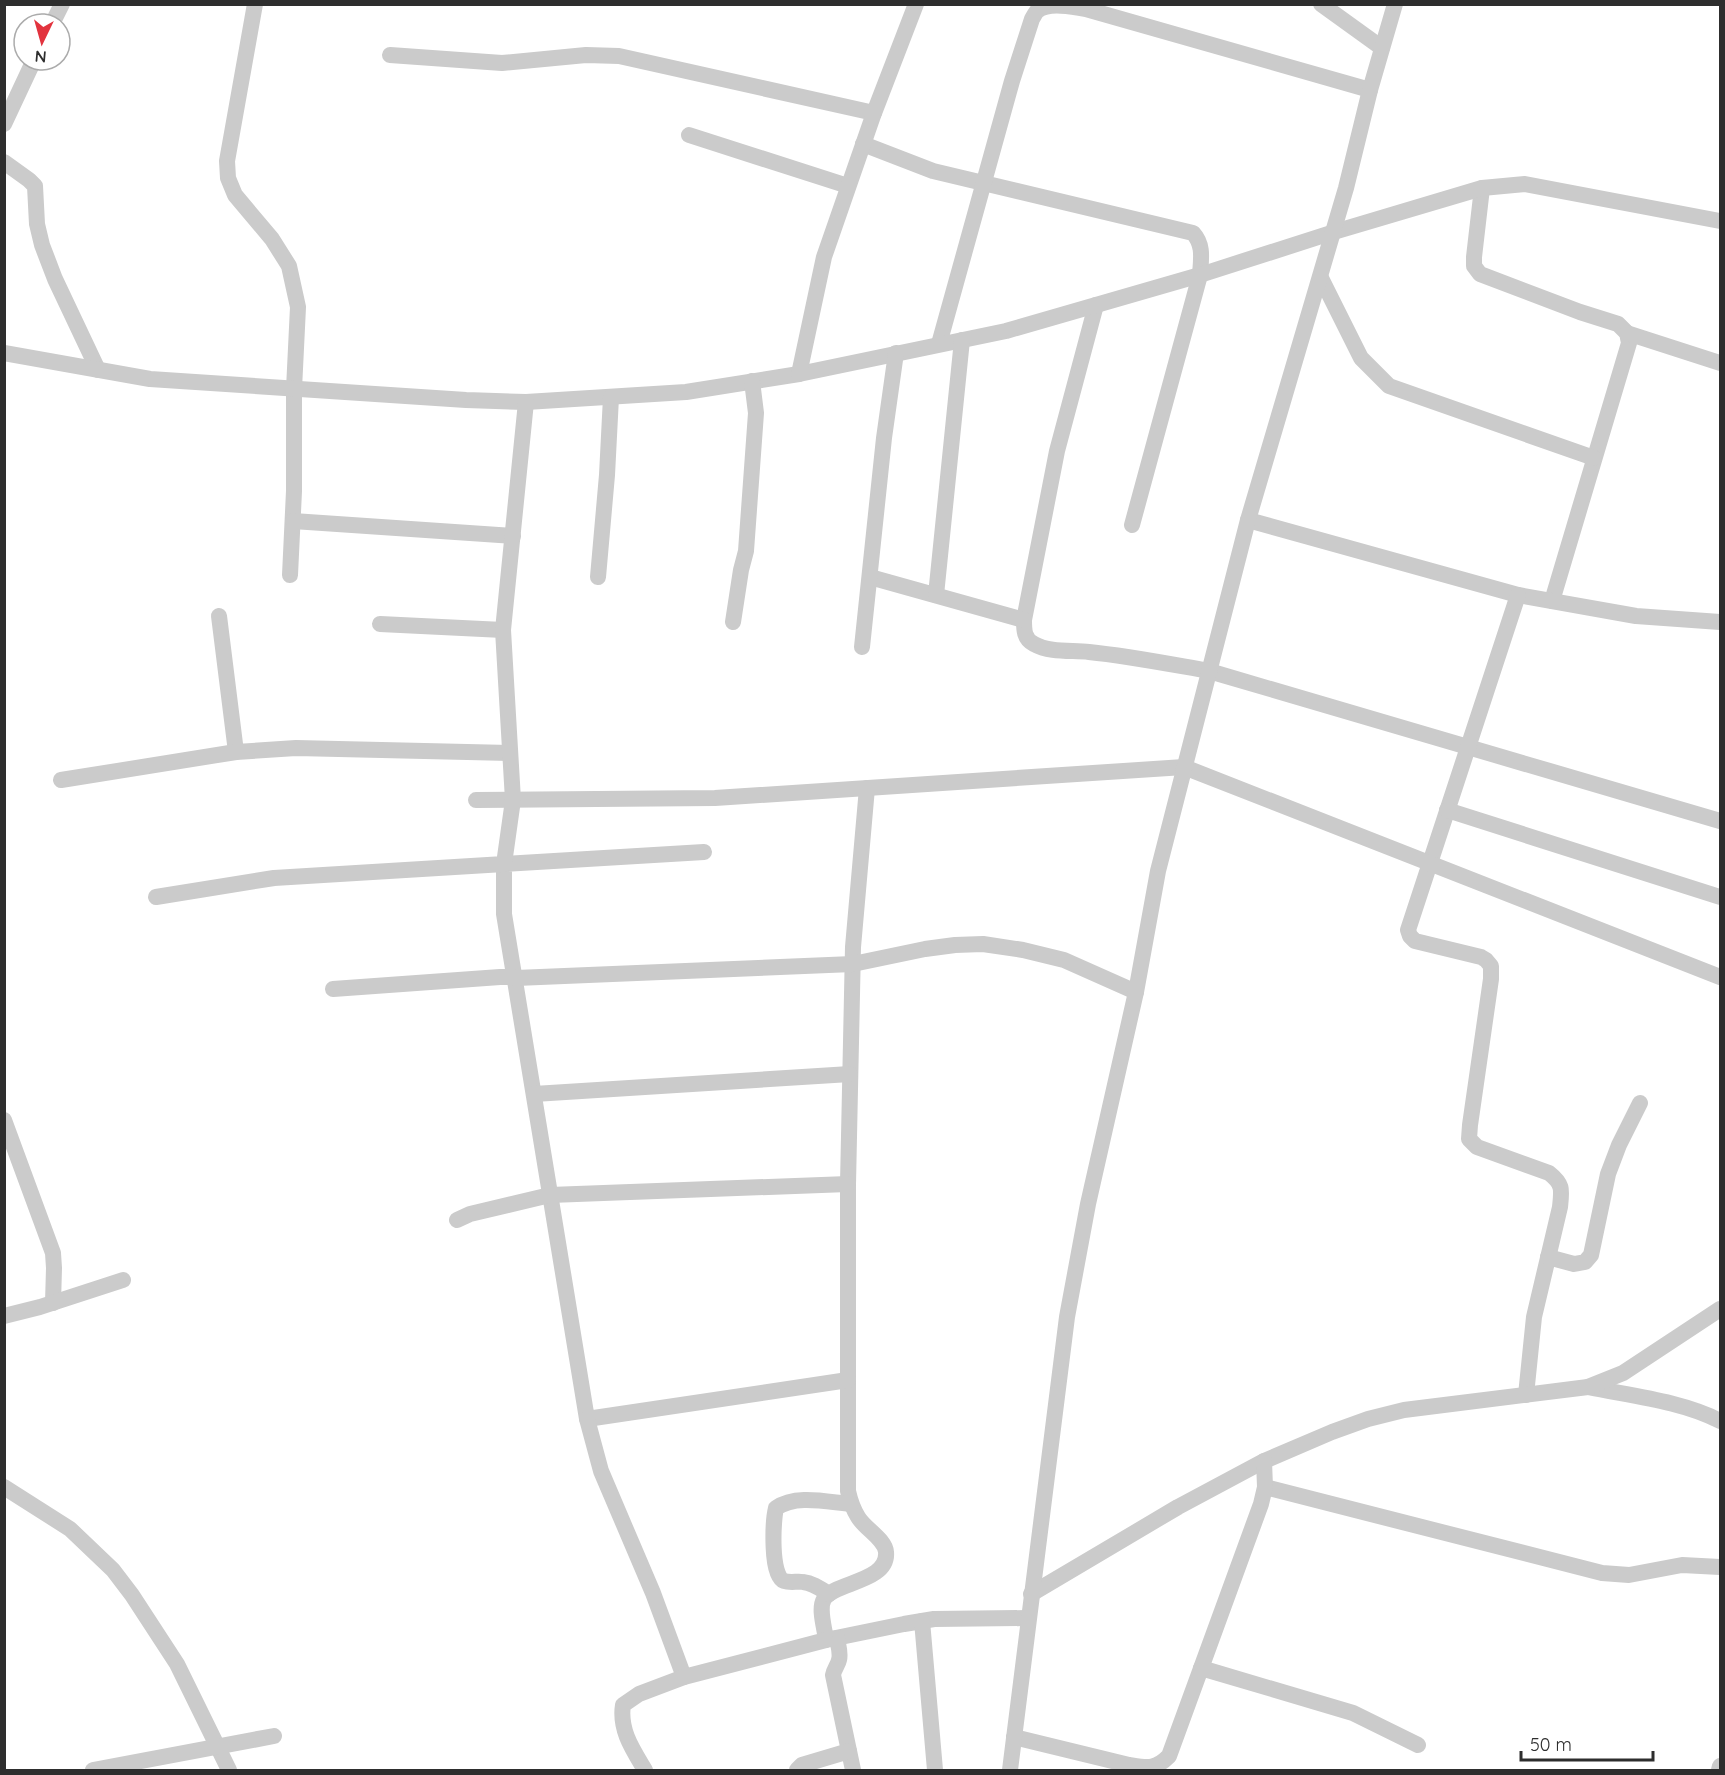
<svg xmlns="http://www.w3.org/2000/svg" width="1725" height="1775" viewBox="0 0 1725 1775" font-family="Quicksand,sans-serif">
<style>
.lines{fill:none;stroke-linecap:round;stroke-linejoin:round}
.minor{stroke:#cbcbcb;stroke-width:16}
</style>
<rect width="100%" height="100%" fill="#fff"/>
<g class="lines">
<!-- minor -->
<g class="minor">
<polyline points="255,4 227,161 228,178 235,195 272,239 289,266 298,307 294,389 294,491 290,575"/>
<polyline points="1321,4 1382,48"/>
<polyline points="52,24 62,4"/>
<polyline points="390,55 502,63 586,55 619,56 874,113"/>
<polyline points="4,124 34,60"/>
<polyline points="689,135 848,186"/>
<path d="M 863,144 L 933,171 L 1193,233 C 1204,245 1201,259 1200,275 L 1132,525"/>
<polyline points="4,162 29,180 35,186 37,224 42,245 55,279 98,370"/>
<polyline points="1482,188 1474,257 1474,266 1480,274 1580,312 1618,324 1627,333 1629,343 1552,601"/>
<polyline points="1321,278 1361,358 1389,386 1594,458"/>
<path d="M 1096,305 L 1057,451 L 1024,620 C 1024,630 1024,639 1034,644 C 1050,653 1072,650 1089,652 C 1129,656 1169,664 1209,671 L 1720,821"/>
<polyline points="1627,333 1720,363"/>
<path d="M 939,344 L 1012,81 L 1032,19 C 1032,19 1036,12 1037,11 C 1049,1 1072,7 1086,9 L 1370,90"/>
<polyline points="4,353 150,379 466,400 526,402 686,392 799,374 1006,331 1200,275 1334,232 1482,188 1525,184 1720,221"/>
<polyline points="799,374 824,257 874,113 916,4"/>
<polyline points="1248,520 1518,595 1636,616 1720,622"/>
<polyline points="293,521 513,536"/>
<polyline points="598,577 607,475 611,397"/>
<polyline points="870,577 1024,620"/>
<polyline points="936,595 962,340"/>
<path d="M 1518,595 L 1408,930 L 1410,936 L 1415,941 L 1481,957 L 1486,960 L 1491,966 L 1491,979 L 1470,1125 L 1469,1139 L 1477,1147 L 1549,1173 C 1563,1184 1562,1189 1560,1207 L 1534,1317 L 1526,1395"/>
<polyline points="219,616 236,752"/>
<polyline points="733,622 741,570 746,551 756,413 752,381"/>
<polyline points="380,624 503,630"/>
<polyline points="862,647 884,438 896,353"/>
<polyline points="61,780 236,752 296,748 510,753"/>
<path d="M 867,788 L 853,947 L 848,1184 L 848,1491 C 850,1500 853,1509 858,1517 C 865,1529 885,1539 886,1552 C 889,1582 834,1582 824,1599 C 818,1609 825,1629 826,1640 L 904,1624 L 934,1619 L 1028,1618"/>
<polyline points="476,800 715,798 1184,767 1720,977"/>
<polyline points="1447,810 1720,897"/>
<polyline points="704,852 504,864 504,914 587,1419 848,1380"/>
<polyline points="156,897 274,878 504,864 513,800 503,630 526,402"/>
<polyline points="333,989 500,977 514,977 516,978 853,964 925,949 955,945 983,944 1023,950 1064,960 1136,992"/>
<polyline points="534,1094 850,1074"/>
<polyline points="4,1120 53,1253 54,1268 53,1303"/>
<polyline points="457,1220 470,1214 550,1195 848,1184"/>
<polyline points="1548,1257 1574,1264 1585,1262 1591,1255 1608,1174 1619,1145 1640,1103"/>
<polyline points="4,1316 40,1307 123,1280"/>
<path d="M 1588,1387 C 1631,1396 1681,1401 1720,1421"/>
<polyline points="587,1419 601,1471 653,1593 684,1677"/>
<polyline points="4,1487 70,1529 113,1570 132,1595 177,1664 229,1770"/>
<polyline points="1265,1487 1602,1573 1629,1575 1682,1565 1720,1567"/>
<path d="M 829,1594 C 821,1589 813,1583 803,1582 C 798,1581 790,1583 784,1581 C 770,1576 773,1520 776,1508 C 796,1494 827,1502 851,1504"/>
<polyline points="1031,1594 1178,1507 1264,1461 1332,1432 1368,1419 1404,1410 1588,1387 1623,1373 1720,1309"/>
<polyline points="922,1621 935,1770"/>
<path d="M 837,1638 C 838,1645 841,1653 839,1660 C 838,1665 834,1669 833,1675 L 853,1770"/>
<polyline points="1201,1668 1353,1713 1418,1745"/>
<path d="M 1014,1737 L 1129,1765 C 1148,1768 1155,1770 1169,1756 L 1261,1504 L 1265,1487 L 1264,1461"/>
<polyline points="93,1770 274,1736"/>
<path d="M 645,1770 C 633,1750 619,1730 623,1705 L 639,1694 L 684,1677 L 826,1640"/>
<polyline points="797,1770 802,1765 849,1751"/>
<polyline points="1010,1770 1067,1317 1088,1204 1136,992 1158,871 1248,520 1346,188 1370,90 1395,4"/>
<polyline points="1719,1770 1720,1766"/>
</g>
</g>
<!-- border -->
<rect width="1725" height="1775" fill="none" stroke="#2e2e2e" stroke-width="12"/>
<!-- north arrow -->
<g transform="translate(42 42) rotate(185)"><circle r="28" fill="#ffffff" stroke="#ababab" stroke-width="1.5"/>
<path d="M0-4.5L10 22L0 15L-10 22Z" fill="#e2333e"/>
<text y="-9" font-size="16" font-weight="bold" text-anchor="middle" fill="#2e2e2e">N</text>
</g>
<!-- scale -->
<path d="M1521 1751v9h132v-9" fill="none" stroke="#2e2e2e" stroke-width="3"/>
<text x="1530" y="1751" font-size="18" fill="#2e2e2e" stroke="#ffffff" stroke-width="4.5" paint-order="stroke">50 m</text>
</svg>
